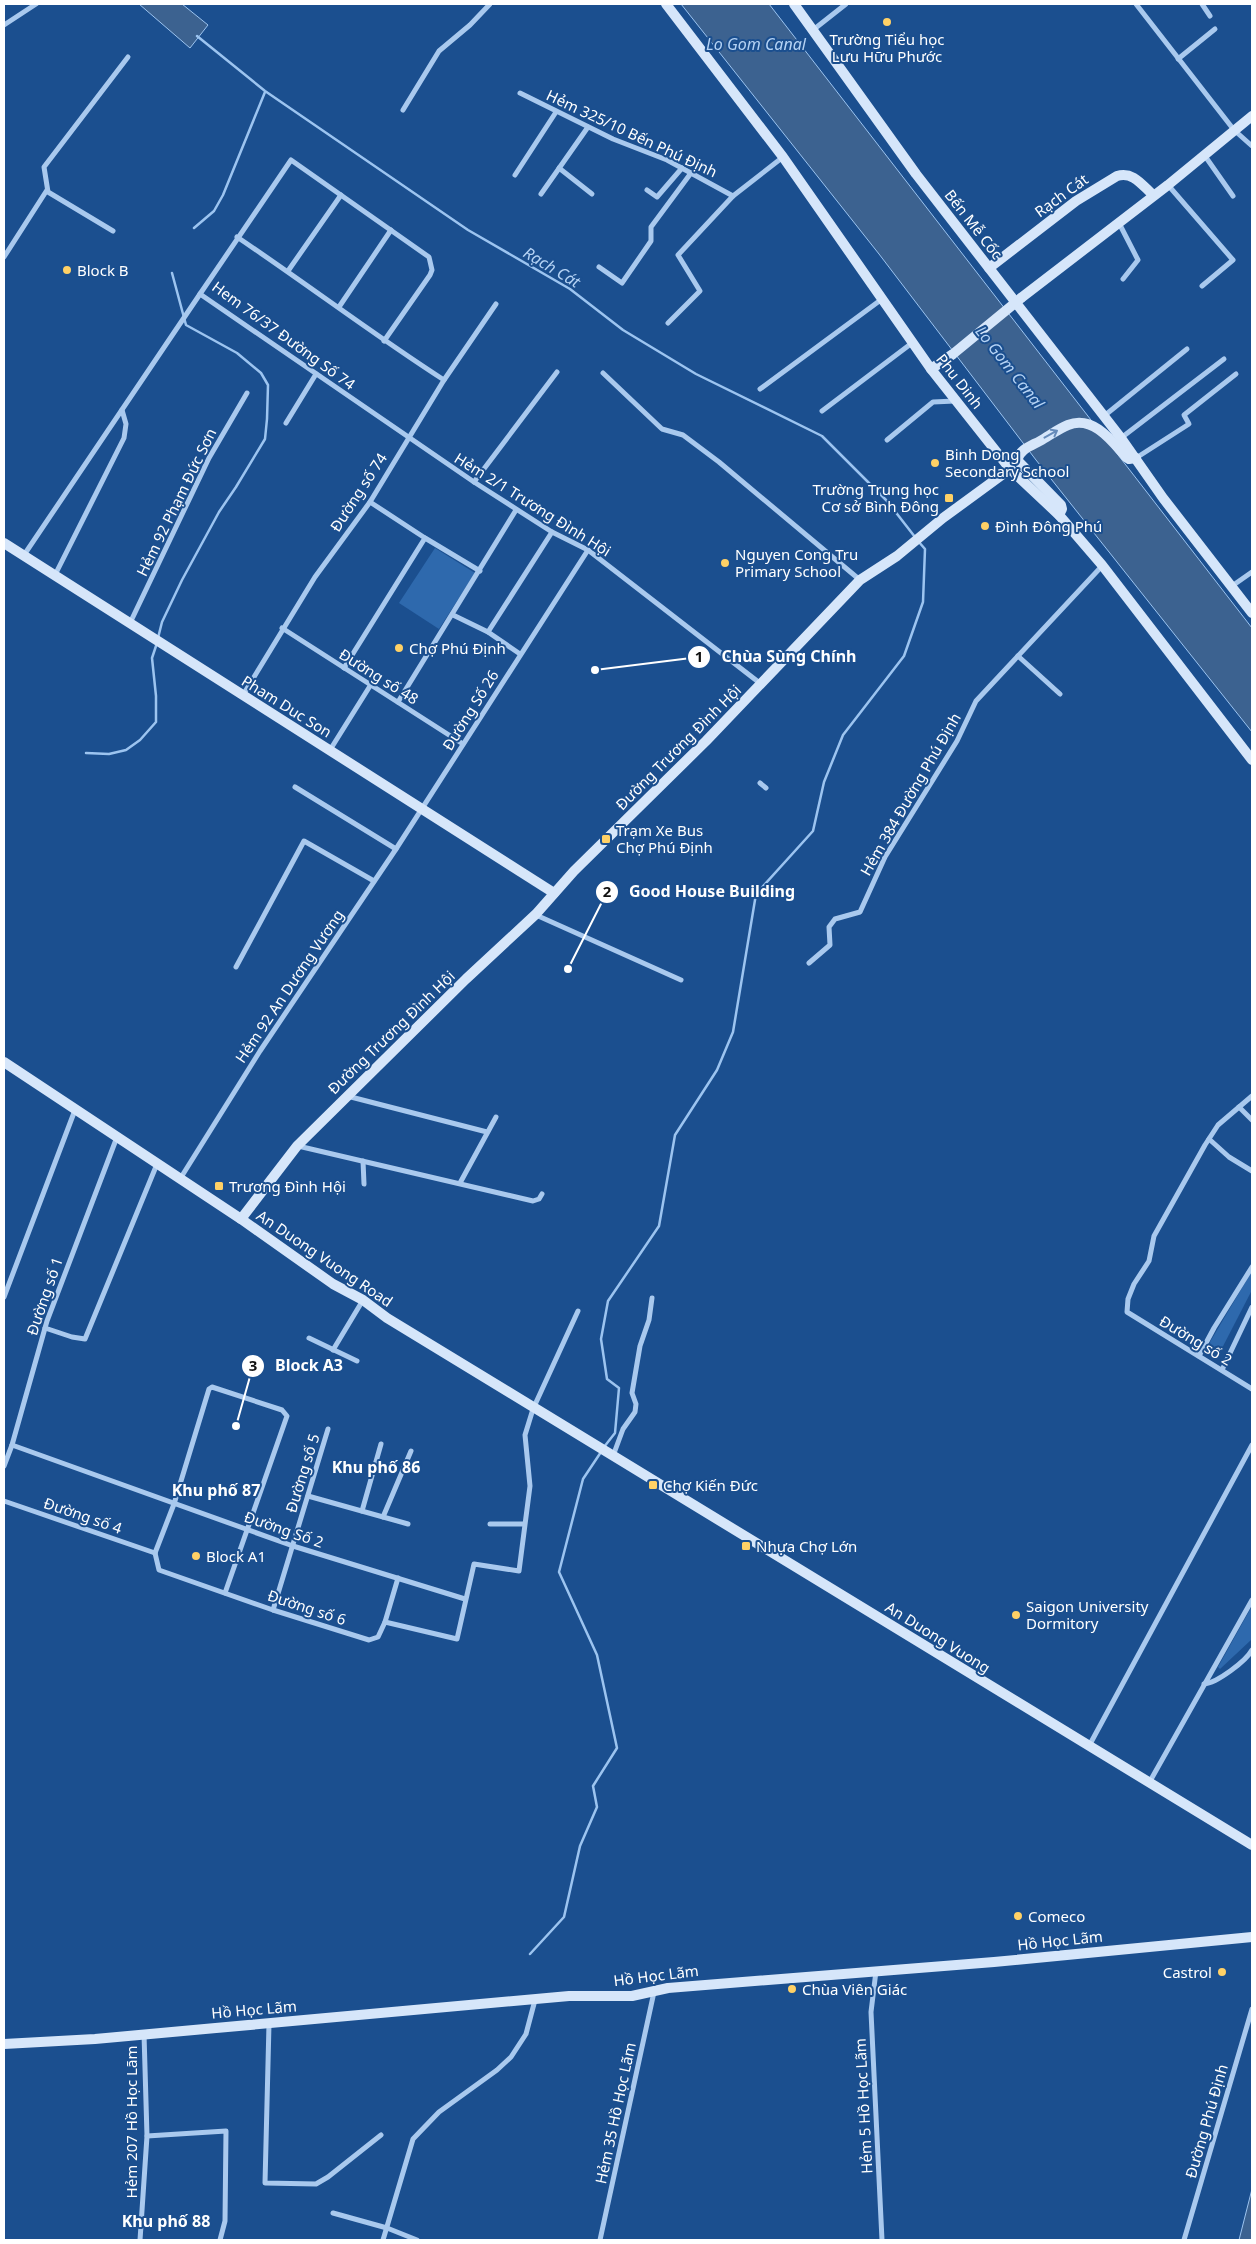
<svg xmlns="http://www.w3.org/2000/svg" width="1256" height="2244" viewBox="0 0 1256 2244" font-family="'Noto Sans',sans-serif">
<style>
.green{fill:#2e69ad}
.water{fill:#3c6290;stroke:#9cc4f0}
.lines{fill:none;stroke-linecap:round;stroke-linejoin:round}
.stream{stroke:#9cc4f0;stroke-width:2.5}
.street{stroke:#a9c9ee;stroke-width:5}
.secondary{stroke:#d6e6fa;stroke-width:10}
.secondary-bridge{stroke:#d6e6fa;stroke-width:10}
.oneway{stroke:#668bba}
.poi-dot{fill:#ffd166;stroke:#1b4f8f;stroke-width:2}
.labels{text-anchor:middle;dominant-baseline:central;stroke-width:4;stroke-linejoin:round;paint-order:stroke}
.poi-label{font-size:15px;fill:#fff;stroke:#1b4f8f;text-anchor:start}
.street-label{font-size:15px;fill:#fff;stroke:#1b4f8f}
.water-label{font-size:16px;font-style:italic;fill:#b5d3f5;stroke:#1b4f8f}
.neighbourhood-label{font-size:16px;font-weight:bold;fill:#fff;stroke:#1b4f8f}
.leader{fill:none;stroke:#fff;stroke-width:2}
.callout-dot{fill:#fff;stroke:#1b4f8f;stroke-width:2}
.mark-label{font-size:15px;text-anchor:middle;font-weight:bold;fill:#111}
.callout-label{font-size:16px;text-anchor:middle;font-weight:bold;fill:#fff;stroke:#1b4f8f;stroke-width:4;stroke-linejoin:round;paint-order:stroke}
</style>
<rect width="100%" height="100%" fill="#1b4f8f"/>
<!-- green -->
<g class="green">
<polygon points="435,548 475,573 439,629 399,603"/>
<polygon points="1252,1271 1252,1290 1220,1352 1211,1348 1210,1342"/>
<polygon points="1252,1606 1251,1640 1220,1669 1218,1667"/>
</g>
<!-- water -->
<g class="water">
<polygon points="139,4 182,4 208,25 190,48"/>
<polygon points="681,4 769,4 1252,628 1252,732 1036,460 879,254"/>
<polygon points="1252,2189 1252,2240 1239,2240"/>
</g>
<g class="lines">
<!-- stream -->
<g class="stream">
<polyline points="197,36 265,91 468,230 570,289 623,330 696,374 822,436 887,501 915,537"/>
<polyline points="194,228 214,211 223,195 265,92"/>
<polyline points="158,638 162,622 182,580 219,512 236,487 265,439 267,419 268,385 261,373 237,353 186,325 172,273"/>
<polyline points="86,753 109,754 126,750 140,740 156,722 156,696 152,658 157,643"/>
<polyline points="604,1447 615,1433 619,1388 607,1379 601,1339 608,1301 659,1226 675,1135 717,1070 733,1032 756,894 813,831 824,782 843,735 904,656 923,602 925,549 918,541"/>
<polyline points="530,1954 564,1917 580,1846 597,1807 593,1786 617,1748 597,1655 559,1572 583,1479 601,1452"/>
</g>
<!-- street -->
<g class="street">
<polyline points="1136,4 1234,130 1252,146"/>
<polyline points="1202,4 1210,16"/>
<polyline points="4,25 36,4"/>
<polyline points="813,30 846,4"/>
<polyline points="1178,59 1215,29"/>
<polyline points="520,93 613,139 667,160 733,196"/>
<polyline points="403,110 439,51 470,25 490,4"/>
<polyline points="1205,156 1233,196"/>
<polyline points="559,168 592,194"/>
<polyline points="515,175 556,112"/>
<polyline points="1168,185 1233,260 1202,286"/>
<polyline points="647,190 657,197 682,168"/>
<polyline points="541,194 588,127"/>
<polyline points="1119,223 1138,260 1123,279"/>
<polyline points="113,231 48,192 44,167 128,57"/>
<path d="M 237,237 C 307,284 374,335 444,380"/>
<polyline points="4,257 47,190"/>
<polyline points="599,267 622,283 651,241 651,227 691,173"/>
<polyline points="288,271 341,195"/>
<polyline points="339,307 391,230"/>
<polyline points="668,323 700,291 678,255 733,196 783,157"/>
<polyline points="384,341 430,275 432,270 429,257 291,160 200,294 474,482 552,532 588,550 761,684"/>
<polyline points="603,373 662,429 683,435 719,462 860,580"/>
<polyline points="760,389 882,299"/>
<polyline points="822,411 912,343"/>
<polyline points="1104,416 1187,349"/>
<polyline points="286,423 316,374"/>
<polyline points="1121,438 1224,359"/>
<polyline points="887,440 933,402 955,401"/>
<polyline points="1136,458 1189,424 1184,415 1236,374"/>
<polyline points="474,482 557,372"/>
<polyline points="370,502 425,538 480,571"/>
<polyline points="24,555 200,294"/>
<polyline points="55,575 124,438 126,424 122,410"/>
<polyline points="1232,586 1252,572"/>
<polyline points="453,615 488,632 520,654"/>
<polyline points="130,623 209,458 247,393"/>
<polyline points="282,628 463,744"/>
<polyline points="488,632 552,532"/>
<polyline points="1018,656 1060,694"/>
<polyline points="344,668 425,538"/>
<polyline points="243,695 315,577 370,502 444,380 496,304"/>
<polyline points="398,702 516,510"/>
<polyline points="330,750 370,686"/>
<polyline points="760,783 766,788"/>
<polyline points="295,787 396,849"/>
<polyline points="536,915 681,980"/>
<polyline points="809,963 830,945 829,927 835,919 860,912 885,857 957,741 976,701 1102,566"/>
<polyline points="236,967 304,841 374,881"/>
<polyline points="347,1096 487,1132"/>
<polyline points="1252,1096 1218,1125 1205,1145 1154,1236 1149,1261 1134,1284 1128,1299 1127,1312 1252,1389"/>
<polyline points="1239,1107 1252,1120"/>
<polyline points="1209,1139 1229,1157 1252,1171"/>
<polyline points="298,1146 533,1201 539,1199 542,1194"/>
<polyline points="363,1161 364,1184"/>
<polyline points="180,1179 260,1051 396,849 588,550"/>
<polyline points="460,1183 496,1117"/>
<polyline points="4,1297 75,1110"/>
<polyline points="45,1328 72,1337 85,1339 157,1164"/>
<polyline points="309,1338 357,1361"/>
<polyline points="333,1350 363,1300"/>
<polyline points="1199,1356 1214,1328 1252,1267"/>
<polyline points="1222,1370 1252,1307"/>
<polyline points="12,1445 293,1546 465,1599"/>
<polyline points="613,1456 623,1429 635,1412 636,1404 632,1393 640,1346 649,1320 652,1298"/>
<polyline points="4,1466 12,1445 47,1321 117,1137"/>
<polyline points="308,1496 408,1524"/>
<polyline points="4,1501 155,1553"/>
<polyline points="362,1511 381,1444"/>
<polyline points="383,1517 411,1451"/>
<polyline points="490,1524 523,1524"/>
<polyline points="155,1553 159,1570 273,1610 369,1640 378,1637 385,1622 457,1639 474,1564 519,1571 530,1486 525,1435 533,1409 578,1311"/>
<polyline points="155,1553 174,1504 209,1389 212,1387 282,1410 287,1416 225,1593"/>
<polyline points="273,1610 328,1429"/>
<polyline points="385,1622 398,1578"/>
<path d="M 1204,1684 C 1217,1683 1246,1661 1252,1650"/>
<polyline points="1089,1746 1252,1445"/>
<polyline points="1149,1783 1252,1600"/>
<polyline points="876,1971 871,2012 882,2240"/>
<polyline points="269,2024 265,2183 316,2184 328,2177 381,2135"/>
<polyline points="147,2136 226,2131 225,2221 220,2240"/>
<polyline points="333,2213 387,2228 417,2240"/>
<polyline points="140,2240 147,2136 144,2034"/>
<polyline points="383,2240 413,2139 439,2112 497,2070 511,2057 526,2034 535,2000"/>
<polyline points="600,2240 654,1992"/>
<polyline points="1184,2240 1252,2009"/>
</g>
<!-- secondary -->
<g class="secondary">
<polyline points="666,4 783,157 931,369 1010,469 1059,515 1102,565 1252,760"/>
<polyline points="794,4 916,174 1121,438 1163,498 1252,613"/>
<path d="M 989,268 L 1076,201 L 1117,176 C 1133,171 1142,185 1153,195"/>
<polyline points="1021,298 1168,185 1252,116"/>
<path d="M 1059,515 L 1062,509 L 1061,505 L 1017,460 C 1020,449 1031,446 1040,441 C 1049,436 1058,429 1068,425 C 1093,415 1112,441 1126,457 L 1129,459 L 1136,458"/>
<polyline points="4,543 554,893"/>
<polyline points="4,1062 241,1219 333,1284 363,1300 387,1318 1252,1845"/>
<polyline points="241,1219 297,1146 466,979 536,914 574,871 706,741 860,580 897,556 943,518 1010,469"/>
<polyline points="4,2044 95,2039 569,1996 632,1996 668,1988 994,1962 1252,1937"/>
</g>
<!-- secondary-bridge -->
<polyline class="secondary-bridge" points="931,369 953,354 1021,298"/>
</g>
<!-- one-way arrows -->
<defs><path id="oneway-shaft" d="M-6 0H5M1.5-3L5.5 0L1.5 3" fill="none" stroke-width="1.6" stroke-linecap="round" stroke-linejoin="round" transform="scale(1.25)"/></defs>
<use class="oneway" href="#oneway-shaft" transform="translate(1051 434) rotate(-29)"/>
<!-- markers -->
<g class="poi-dot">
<circle cx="887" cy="22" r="5"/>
<circle cx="67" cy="270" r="5"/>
<circle cx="935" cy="463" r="5"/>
<rect x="944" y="493" width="10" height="10" rx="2.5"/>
<circle cx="985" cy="526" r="5"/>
<circle cx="725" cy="563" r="5"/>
<circle cx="399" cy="648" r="5"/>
<rect x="601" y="834" width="10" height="10" rx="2.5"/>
<rect x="214" y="1181" width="10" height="10" rx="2.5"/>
<rect x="648" y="1480" width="10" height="10" rx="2.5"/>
<rect x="741" y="1541" width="10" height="10" rx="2.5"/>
<circle cx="196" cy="1556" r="5"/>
<circle cx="1016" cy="1615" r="5"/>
<circle cx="1018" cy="1916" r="5"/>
<circle cx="1222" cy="1972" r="5"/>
<circle cx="792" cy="1989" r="5"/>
</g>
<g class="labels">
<!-- poi labels -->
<g class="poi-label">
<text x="887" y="39" text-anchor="middle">Trường Tiểu học<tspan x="887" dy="17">Lưu Hữu Phước</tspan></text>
<text x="77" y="270">Block B</text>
<text x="945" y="454">Binh Dong<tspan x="945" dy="17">Secondary School</tspan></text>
<text x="939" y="489" text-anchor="end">Trường Trung học<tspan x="939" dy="17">Cơ sở Bình Đông</tspan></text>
<text x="995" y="526">Đình Đông Phú</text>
<text x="735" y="554">Nguyen Cong Tru<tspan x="735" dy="17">Primary School</tspan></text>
<text x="409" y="648">Chợ Phú Định</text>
<text x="616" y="830">Trạm Xe Bus<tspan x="616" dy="17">Chợ Phú Định</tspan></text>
<text x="229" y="1186">Trương Đình Hội</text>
<text x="663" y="1485">Chợ Kiến Đức</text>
<text x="756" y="1546">Nhựa Chợ Lớn</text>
<text x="206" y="1556">Block A1</text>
<text x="1026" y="1606">Saigon University<tspan x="1026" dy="17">Dormitory</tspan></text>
<text x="1028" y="1916">Comeco</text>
<text x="1212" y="1972" text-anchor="end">Castrol</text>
<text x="802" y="1989">Chùa Viên Giác</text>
</g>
<!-- street labels -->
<g class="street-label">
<text transform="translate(632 133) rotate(25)">Hẻm 325/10 Bến Phú Định</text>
<text transform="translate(1061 195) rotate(-36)">Rạch Cát</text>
<text transform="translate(974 224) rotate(52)">Bến Mễ Cốc</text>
<text transform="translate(284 335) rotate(36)">Hem 76/37 Đường Số 74</text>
<text transform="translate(960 381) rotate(52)">Phu Dinh</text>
<text transform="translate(358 492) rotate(-57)">Đường số 74</text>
<text transform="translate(176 502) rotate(-64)">Hẻm 92 Phạm Đức Sơn</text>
<text transform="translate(533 504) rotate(32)">Hẻm 2/1 Trương Đình Hội</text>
<text transform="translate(379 676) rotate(32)">Đường số 48</text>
<text transform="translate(287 706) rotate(32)">Pham Duc Son</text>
<text transform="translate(470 710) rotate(-58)">Đường Số 26</text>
<text transform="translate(678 747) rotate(-45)">Đường Trương Đình Hội</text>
<text transform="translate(910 794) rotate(-60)">Hẻm 384 Đường Phú Định</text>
<text transform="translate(289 986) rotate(-56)">Hẻm 92 An Dương Vương</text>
<text transform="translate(391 1032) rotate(-44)">Đường Trương Đình Hội</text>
<text transform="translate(325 1258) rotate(34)">An Duong Vuong Road</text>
<text transform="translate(44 1296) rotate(-71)">Đường số 1</text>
<text transform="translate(1196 1340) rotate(31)">Đường số 2</text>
<text transform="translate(302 1473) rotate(-73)">Đường số 5</text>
<text transform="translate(83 1515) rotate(19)">Đường số 4</text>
<text transform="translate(284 1529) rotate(19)">Đường Số 2</text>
<text transform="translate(307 1607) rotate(18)">Đường số 6</text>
<text transform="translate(938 1637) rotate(32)">An Duong Vuong</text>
<text transform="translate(1060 1940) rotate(-6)">Hồ Học Lãm</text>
<text transform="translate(656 1975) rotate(-7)">Hồ Học Lãm</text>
<text transform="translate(254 2009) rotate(-5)">Hồ Học Lãm</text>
<text transform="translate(863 2106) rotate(-93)">Hẻm 5 Hồ Học Lãm</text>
<text transform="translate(615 2113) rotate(-78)">Hẻm 35 Hồ Học Lãm</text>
<text transform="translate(1206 2121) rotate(-74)">Đường Phú Định</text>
<text transform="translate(131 2122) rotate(-90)">Hẻm 207 Hồ Học Lãm</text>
</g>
<!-- water labels -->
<g class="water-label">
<text x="756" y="44">Lo Gom Canal</text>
<text transform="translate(552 267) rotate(31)">Rạch Cát</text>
<text transform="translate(1010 367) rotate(52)">Lo Gom Canal</text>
</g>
<!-- neighbourhood labels -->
<g class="neighbourhood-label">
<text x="376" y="1467">Khu phố 86</text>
<text x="216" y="1490">Khu phố 87</text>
<text x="166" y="2221">Khu phố 88</text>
</g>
</g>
<!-- callouts -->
<path class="leader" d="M595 670L699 657M568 969L607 892M236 1426L253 1366"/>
<g class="callout-dot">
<circle cx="595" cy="670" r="5"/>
<circle cx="568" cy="969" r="5"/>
<circle cx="236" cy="1426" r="5"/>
<circle cx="699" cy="657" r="12"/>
<circle cx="607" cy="892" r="12"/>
<circle cx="253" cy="1366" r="12"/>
</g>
<g class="mark-label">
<text x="699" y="662">1</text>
<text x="607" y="897">2</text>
<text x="253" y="1371">3</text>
</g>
<g class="callout-label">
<text x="789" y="662">Chùa Sùng Chính</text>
<text x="712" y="897">Good House Building</text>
<text x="309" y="1371">Block A3</text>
</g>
<!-- border -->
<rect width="1256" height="2244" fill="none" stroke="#ffffff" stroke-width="10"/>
</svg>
